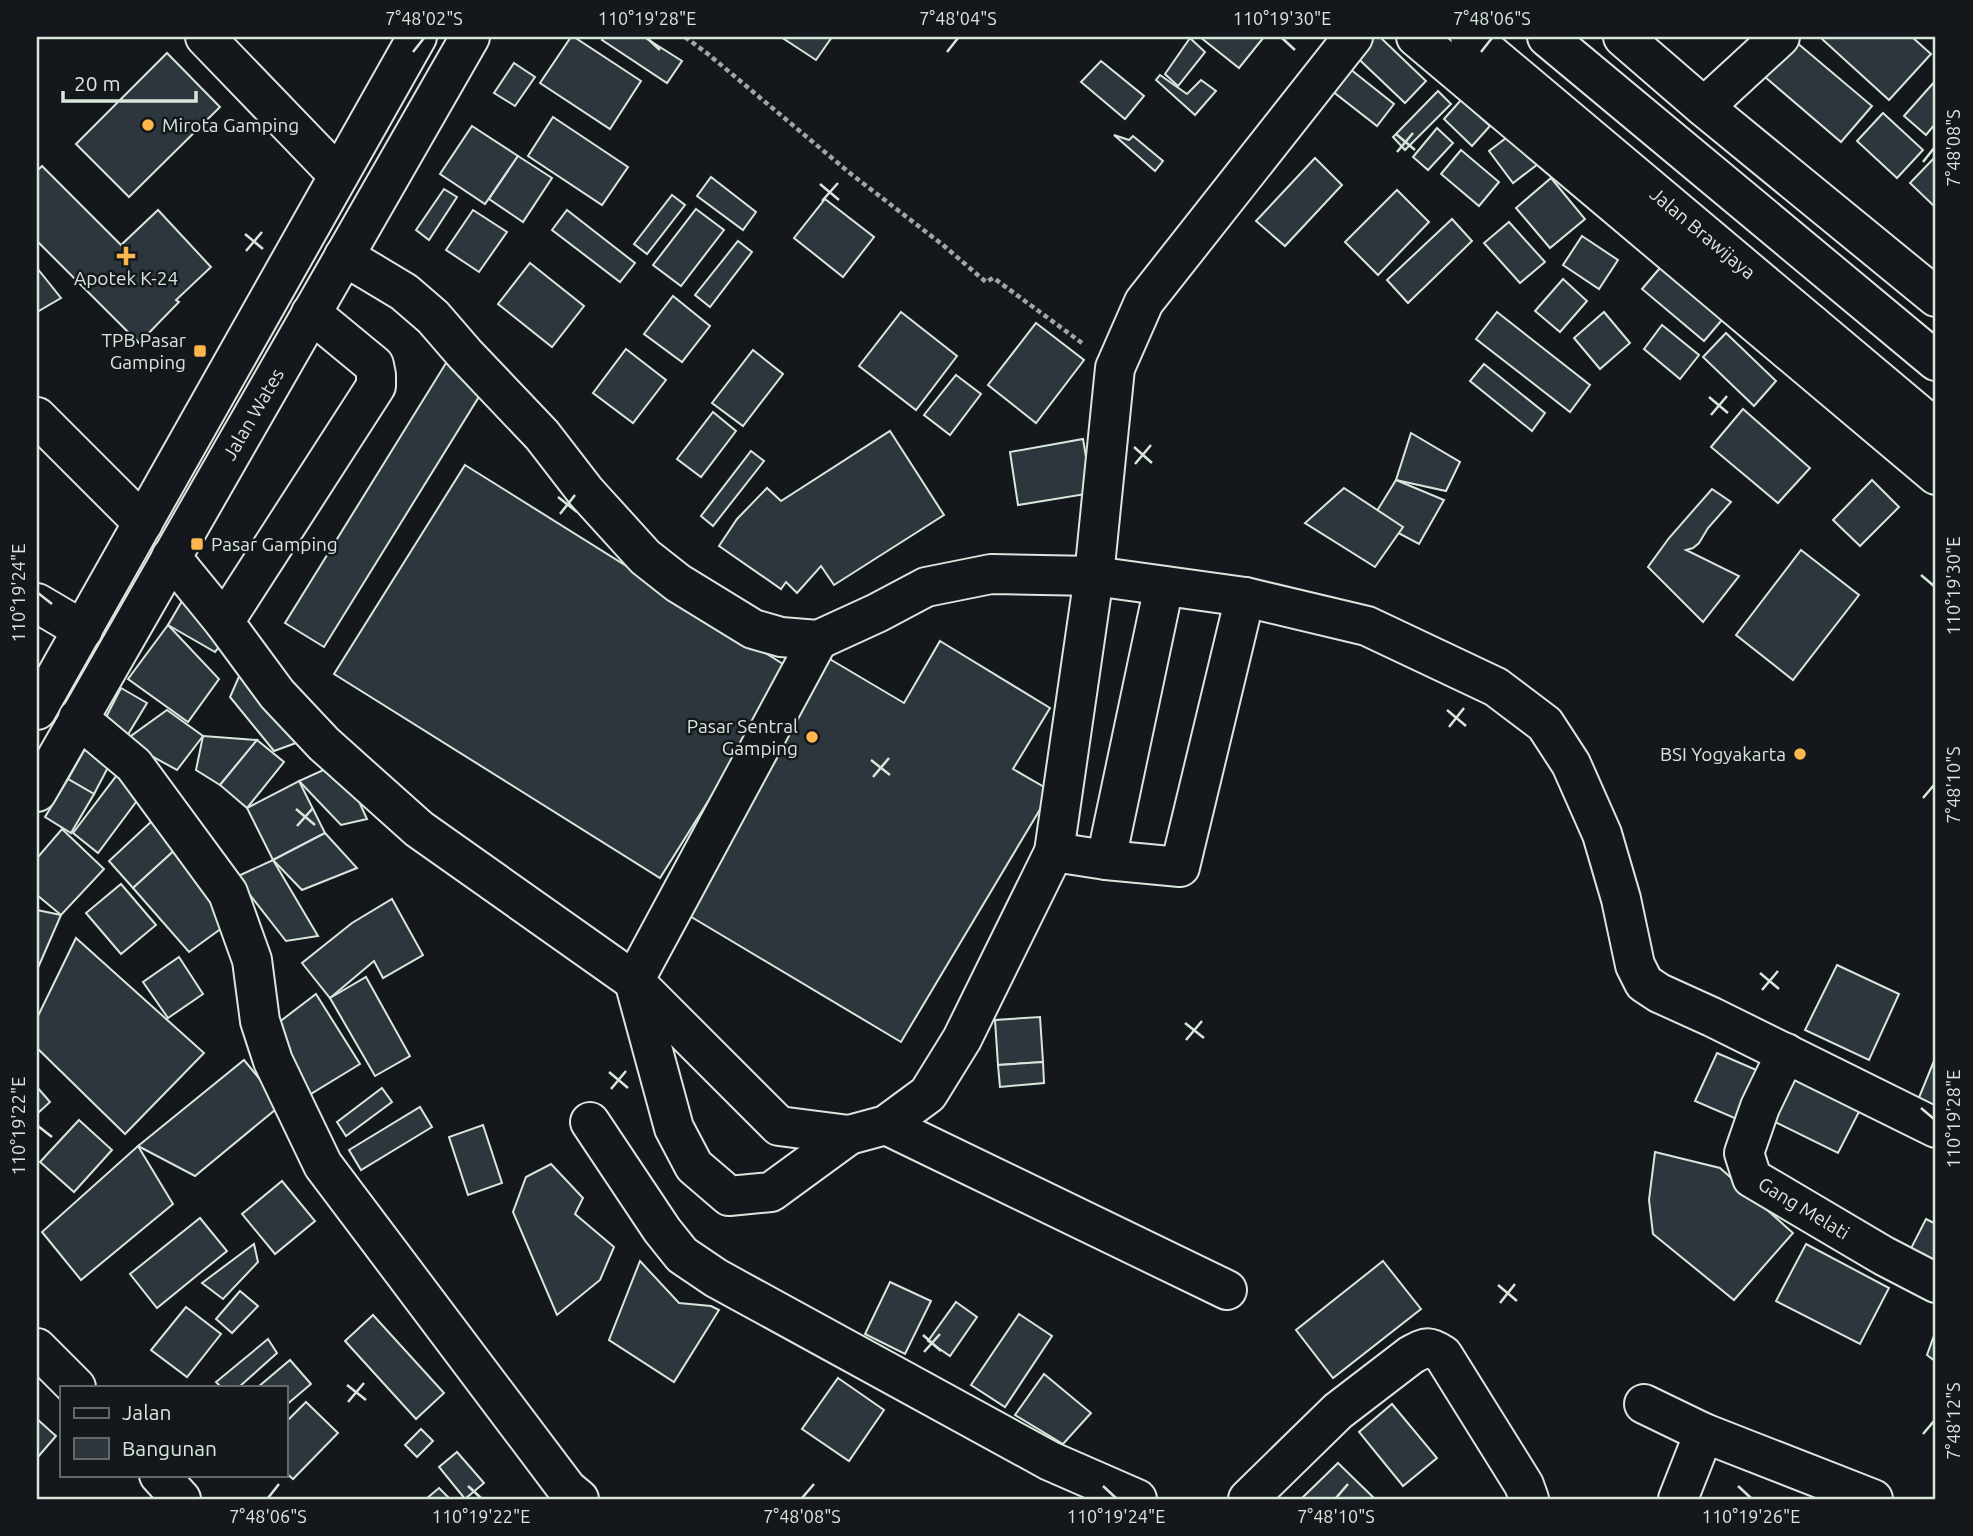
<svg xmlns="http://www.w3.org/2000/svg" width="1973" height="1536" viewBox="0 0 1973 1536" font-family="Ubuntu,sans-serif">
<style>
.building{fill:#2c363c;stroke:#d8e6dc;stroke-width:2}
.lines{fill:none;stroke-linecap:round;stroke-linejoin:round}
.minor-casing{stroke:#d8e6dc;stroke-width:42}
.major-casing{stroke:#d8e6dc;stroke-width:42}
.highway-casing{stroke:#d8e6dc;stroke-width:42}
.path{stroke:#9da8a2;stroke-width:4.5;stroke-dasharray:5 3.5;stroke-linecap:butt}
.minor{stroke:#14181c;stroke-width:38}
.major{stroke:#14181c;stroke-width:38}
.highway{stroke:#14181c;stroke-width:38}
.ticks{fill:none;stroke:#d8e6dc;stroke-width:2.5}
.poi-dot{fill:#ffb74d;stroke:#14181c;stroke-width:2.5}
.labels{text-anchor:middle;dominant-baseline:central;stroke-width:5;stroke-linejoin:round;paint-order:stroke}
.poi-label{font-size:19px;fill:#d8e6dc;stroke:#14181c;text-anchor:end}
.street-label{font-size:19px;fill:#d8e6dc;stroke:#14181c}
.neatline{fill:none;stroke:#d8e6dc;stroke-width:2.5}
.ticks-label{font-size:18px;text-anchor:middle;fill:#d8e6dc}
</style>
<rect width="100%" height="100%" fill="#14181c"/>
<!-- building -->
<g class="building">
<polygon points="571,37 574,37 641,81 610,129 540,83"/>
<polygon points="604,37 644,37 682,61 667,83 602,40"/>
<polygon points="781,37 832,37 816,60"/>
<polygon points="1200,37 1264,37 1239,68"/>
<polygon points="1356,37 1380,37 1426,81 1405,103 1346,47"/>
<polygon points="1824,37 1912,37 1931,54 1889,100 1822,39"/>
<polygon points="1190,38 1205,52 1178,86 1165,74"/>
<polygon points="1796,42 1872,106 1841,142 1765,77"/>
<polygon points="167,53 220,107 129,197 76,144"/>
<polygon points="1101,61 1144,96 1125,119 1081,82"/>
<polygon points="514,63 535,77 515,106 494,93"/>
<polygon points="1345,65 1394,104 1377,126 1327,87"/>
<polygon points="1160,75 1187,94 1201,80 1216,91 1195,115 1156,80"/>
<polygon points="1936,80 1936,123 1926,135 1904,116"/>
<polygon points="1438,91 1451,104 1405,150 1393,137"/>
<polygon points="1461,100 1490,126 1472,146 1444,119"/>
<polygon points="1883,113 1923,150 1897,178 1857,141"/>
<polygon points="553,117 628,167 602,205 528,156"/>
<polygon points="472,126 518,156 485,204 440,174"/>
<polygon points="1437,128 1453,143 1428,170 1413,157"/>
<polygon points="1514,132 1538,164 1513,183 1489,151"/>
<polygon points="1114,135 1129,140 1133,136 1163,161 1155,171"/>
<polygon points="1461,150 1499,182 1479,206 1441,174"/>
<polygon points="518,156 552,178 523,222 489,199"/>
<polygon points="1936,156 1936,208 1910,183"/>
<polygon points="1315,158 1342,185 1285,246 1256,221"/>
<polygon points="42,166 121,245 158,210 211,267 176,300 179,302 139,343 37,241 37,171"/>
<polygon points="711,177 756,212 743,230 697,196"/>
<polygon points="1551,178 1585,219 1550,248 1516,208"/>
<polygon points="444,189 457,197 429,240 416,230"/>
<polygon points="1397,190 1429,222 1378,275 1345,242"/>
<polygon points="672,195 685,205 647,254 634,244"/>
<polygon points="825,199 874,237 843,277 794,238"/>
<polygon points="696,209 724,230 681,286 653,265"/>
<polygon points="473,210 507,232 479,272 446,250"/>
<polygon points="567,210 635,263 620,282 552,230"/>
<polygon points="1452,219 1472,241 1408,303 1387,280"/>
<polygon points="1509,222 1545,262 1520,283 1484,243"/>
<polygon points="1582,236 1618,260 1599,289 1563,265"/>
<polygon points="738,241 752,252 710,307 695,295"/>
<polygon points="1665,262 1727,314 1704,341 1642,289"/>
<polygon points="530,263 584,306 552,347 498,304"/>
<polygon points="37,268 61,298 37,312"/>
<polygon points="1563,279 1587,301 1560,332 1535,311"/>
<polygon points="673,296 710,326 682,362 644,334"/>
<polygon points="901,312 957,356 916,410 859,366"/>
<polygon points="1497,312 1590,385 1570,412 1476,339"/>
<polygon points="1604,312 1630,343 1600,369 1574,338"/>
<polygon points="1036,323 1084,360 1036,423 988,385"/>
<polygon points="1662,325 1699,355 1680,379 1644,349"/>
<polygon points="1726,333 1776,381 1754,406 1703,357"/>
<polygon points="626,349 666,380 633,423 593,393"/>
<polygon points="753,350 783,374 743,426 712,403"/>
<polygon points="446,363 485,387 324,647 285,623"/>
<polygon points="1484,364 1545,413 1532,431 1470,381"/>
<polygon points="956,375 981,394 950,435 924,415"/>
<polygon points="1743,409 1810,468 1778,503 1711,447"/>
<polygon points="713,412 736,431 701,477 677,459"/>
<polygon points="890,431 944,515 834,585 821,566 797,593 786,582 781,589 719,546 737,519 767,488 781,501"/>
<polygon points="1411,433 1460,462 1446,491 1396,480"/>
<polygon points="1083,439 1092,493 1018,505 1010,452"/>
<polygon points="751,451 764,461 713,526 701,516"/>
<polygon points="465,465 791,669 660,878 334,674"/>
<polygon points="1396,480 1444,500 1419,544 1372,519"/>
<polygon points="1872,480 1899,507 1860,546 1833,520"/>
<polygon points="1344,488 1403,527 1375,567 1305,523"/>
<polygon points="1712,489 1731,502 1708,528 1699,543 1693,548 1686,550 1739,576 1703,622 1648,567 1669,538"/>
<polygon points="1801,550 1859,595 1793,680 1736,635"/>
<polygon points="192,584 228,636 215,652 168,625"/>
<polygon points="168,625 219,679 188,722 128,679"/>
<polygon points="940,641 1050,708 1013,769 1051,791 901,1042 678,909 828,658 904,703"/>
<polygon points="244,665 307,739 274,751 230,697"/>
<polygon points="121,688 147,703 124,741 102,725"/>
<polygon points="167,710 203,736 177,770 124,741"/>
<polygon points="203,736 257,740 220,785 196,770"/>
<polygon points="90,740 114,756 94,794 68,779"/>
<polygon points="257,740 284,762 247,808 220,785"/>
<polygon points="341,762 367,819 341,825 299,781"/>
<polygon points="117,775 142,794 98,853 73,833"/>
<polygon points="68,779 94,794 71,833 45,817"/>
<polygon points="299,781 325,833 273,860 247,808"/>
<polygon points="153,820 177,848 133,888 109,861"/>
<polygon points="62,829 104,869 61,915 37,895 37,858"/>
<polygon points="325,833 357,868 302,890 273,860"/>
<polygon points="177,848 226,925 189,952 133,888"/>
<polygon points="273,860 318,936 286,941 236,877"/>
<polygon points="121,884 156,925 121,954 86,913"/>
<polygon points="392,899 423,955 383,978 374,961 330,998 302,963 352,923"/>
<polygon points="37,910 61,915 37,970"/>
<polygon points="76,938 204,1053 125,1134 37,1048 37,1018"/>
<polygon points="179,957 203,994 168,1018 143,982"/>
<polygon points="1837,965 1899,994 1869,1060 1805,1030"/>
<polygon points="366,977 410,1056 375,1076 330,998"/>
<polygon points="316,994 360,1064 309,1095 274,1026"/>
<polygon points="1040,1017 1043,1062 998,1065 995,1020"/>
<polygon points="1717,1053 1761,1072 1739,1120 1695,1101"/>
<polygon points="1936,1056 1936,1107 1918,1100"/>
<polygon points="244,1060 281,1105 195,1176 138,1146"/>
<polygon points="1043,1062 1044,1083 1000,1087 998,1065"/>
<polygon points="1790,1066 1864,1102 1838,1153 1765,1117"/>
<polygon points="37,1087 50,1102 37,1114"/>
<polygon points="382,1088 392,1102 346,1136 337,1122"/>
<polygon points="420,1107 432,1127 361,1170 349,1150"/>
<polygon points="79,1120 112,1150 74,1192 40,1162"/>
<polygon points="483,1125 502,1183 468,1195 449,1137"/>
<polygon points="138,1146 173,1204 81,1280 42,1232"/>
<polygon points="1655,1152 1720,1168 1793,1233 1734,1300 1653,1234 1649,1200"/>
<polygon points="551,1164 583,1198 575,1214 614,1247 600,1280 557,1315 513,1212 526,1177"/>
<polygon points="282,1181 315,1221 275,1254 242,1214"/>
<polygon points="200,1218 227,1251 157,1308 130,1274"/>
<polygon points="1926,1219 1936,1224 1936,1274 1906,1258"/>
<polygon points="254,1244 258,1262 223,1299 202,1283"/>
<polygon points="1806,1244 1889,1288 1860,1344 1776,1301"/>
<polygon points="640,1261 679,1303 711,1306 719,1310 674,1382 609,1340"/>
<polygon points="1383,1261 1421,1309 1333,1378 1296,1330"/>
<polygon points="890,1282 931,1301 905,1354 865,1334"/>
<polygon points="240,1291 258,1306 232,1333 216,1319"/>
<polygon points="956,1302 977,1317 950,1356 928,1341"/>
<polygon points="186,1307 221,1334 187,1377 151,1350"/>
<polygon points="1019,1314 1052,1336 1005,1407 971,1385"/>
<polygon points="373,1315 444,1393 416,1419 345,1341"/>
<polygon points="1936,1330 1936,1362 1927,1355"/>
<polygon points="268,1339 277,1353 239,1387 221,1387 216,1382"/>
<polygon points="290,1360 311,1384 285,1406 285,1387 258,1387"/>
<polygon points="1044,1374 1091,1413 1063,1444 1015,1415"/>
<polygon points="838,1378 884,1410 849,1461 802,1429"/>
<polygon points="306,1402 338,1433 293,1479 285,1472 285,1423"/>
<polygon points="1392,1404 1437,1458 1403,1486 1359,1432"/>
<polygon points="37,1419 56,1436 37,1458"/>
<polygon points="421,1429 433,1441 417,1457 405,1445"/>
<polygon points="457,1452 484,1483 465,1499 439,1467"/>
<polygon points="1338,1463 1375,1499 1301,1499"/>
<polygon points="439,1488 450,1499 426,1499"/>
</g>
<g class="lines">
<!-- minor casing -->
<g class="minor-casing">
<g id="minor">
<polyline points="1416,37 1936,475"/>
<polyline points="1623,37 1704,107 1936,297"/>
<polyline points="1704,107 1780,37"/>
<polyline points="344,256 404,292 433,317 465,354 542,435 586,492 645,557 678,583 753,629 781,637 818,640 877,613 926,587 991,574 1094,576 1245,597 1367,626 1496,687 1545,724 1571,764 1602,834 1621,899 1635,965 1644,983 1659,993 1712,1017 1936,1128"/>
<polyline points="37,417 143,523"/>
<polyline points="171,557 224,622 277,694 324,744 419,829 634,981 779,1126 849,1135 886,1125 928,1094 962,1039 1054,852 1094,576 1115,368 1144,302 1353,37"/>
<polyline points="37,603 83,630"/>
<polyline points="224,622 376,386 376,375 374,365 311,313"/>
<polyline points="818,640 634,981 674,1128 694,1166 729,1196 771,1192 849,1135"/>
<polyline points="78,718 134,765 228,893 252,960 260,1021 273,1061 323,1165 567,1489 579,1499"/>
<polyline points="1054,852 1106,860 1180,867 1245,597"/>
<polyline points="1106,860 1164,586"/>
<polyline points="1786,1053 1760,1107 1744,1153 1752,1178 1884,1256 1936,1283"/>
<polyline points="590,1122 662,1230 682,1255 716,1278 1050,1461 1137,1499"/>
<polyline points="886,1125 1227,1290"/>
<polyline points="37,1348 76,1387"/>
<polyline points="1644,1404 1704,1433"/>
<polyline points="159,1475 181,1499"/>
<path d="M 1248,1499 L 1338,1411 L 1411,1355 C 1426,1347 1428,1345 1443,1355 L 1524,1485 L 1529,1499"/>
<polyline points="1678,1499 1704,1433 1873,1499"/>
</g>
</g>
<!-- major casing -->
<g class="major-casing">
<polyline id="major" points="205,37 338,175"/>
</g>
<!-- highway casing -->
<g class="highway-casing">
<g id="highway">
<polyline points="1470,37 1936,429"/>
<polyline points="1547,37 1936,361"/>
<polyline points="1789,351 1811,324"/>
<polyline points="37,710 417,37"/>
<polyline points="37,792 470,37"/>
</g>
</g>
<!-- path -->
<polyline class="path" points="685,37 708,54 851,174 943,245 986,282 993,278 995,279 1082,343"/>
<!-- minor -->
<use href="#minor" class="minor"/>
<!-- major -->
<use href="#major" class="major"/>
<!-- highway -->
<use href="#highway" class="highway"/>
</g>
<!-- ticks -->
<path class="ticks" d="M 647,38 L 660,50M 1282,38 L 1295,50M 413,52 L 424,38M 947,52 L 958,38M 1481,52 L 1492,38M 1396,134 L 1415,150M 1397,152 L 1413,133M 1923,162 L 1934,148M 820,184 L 839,200M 822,201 L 838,183M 245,234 L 263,249M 246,251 L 262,232M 1709,397 L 1728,413M 1711,415 L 1727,396M 1134,447 L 1152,463M 1135,464 L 1151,445M 558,497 L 577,512M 560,514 L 575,495M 1921,575 L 1934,586M 38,593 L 52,604M 1447,710 L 1466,726M 1449,727 L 1464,708M 871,760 L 890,775M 873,777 L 889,758M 1923,798 L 1934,785M 296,809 L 315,825M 297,826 L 313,808M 1760,973 L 1779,989M 1762,990 L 1778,971M 1185,1023 L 1204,1038M 1186,1040 L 1202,1021M 609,1072 L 628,1088M 611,1089 L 626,1071M 1921,1108 L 1934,1119M 38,1126 L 52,1137M 1498,1285 L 1517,1301M 1500,1303 L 1515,1284M 923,1335 L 941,1351M 924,1352 L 940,1334M 347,1385 L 366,1400M 348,1402 L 364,1383M 1923,1434 L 1934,1421M 468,1486 L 481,1498M 1103,1486 L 1116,1498M 1738,1486 L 1751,1498M 268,1498 L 279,1484M 802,1498 L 814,1484M 1336,1498 L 1348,1484"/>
<!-- markers -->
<g class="poi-dot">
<circle cx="148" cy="125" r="7"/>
<path d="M122.5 245.5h7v7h7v7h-7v7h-7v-7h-7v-7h7z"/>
<rect x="193" y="344" width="14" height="14" rx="3.5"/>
<rect x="190" y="537" width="14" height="14" rx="3.5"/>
<circle cx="812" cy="737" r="7"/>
<circle cx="1800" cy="754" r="7"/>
</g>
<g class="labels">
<!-- poi labels -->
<g class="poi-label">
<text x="162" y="125" text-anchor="start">Mirota Gamping</text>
<text x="126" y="278" text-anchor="middle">Apotek K-24</text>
<text x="186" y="340">TPB Pasar<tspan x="186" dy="22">Gamping</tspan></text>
<text x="211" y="544" text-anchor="start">Pasar Gamping</text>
<text x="798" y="726">Pasar Sentral<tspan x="798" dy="22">Gamping</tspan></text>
<text x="1786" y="754">BSI Yogyakarta</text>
</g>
<!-- street labels -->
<g class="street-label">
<text transform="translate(1703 233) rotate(40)">Jalan Brawijaya</text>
<text transform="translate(253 414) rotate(-60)">Jalan Wates</text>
<text transform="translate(1804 1208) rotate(31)">Gang Melati</text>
</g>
</g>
<!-- border -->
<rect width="1973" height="1536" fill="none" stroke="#14181c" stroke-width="77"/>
<!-- legend -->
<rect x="60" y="1386" width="228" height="91" fill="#14181c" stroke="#626a69" stroke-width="2"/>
<rect x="74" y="1408" width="35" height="10" fill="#14181c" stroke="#626a69" stroke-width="2"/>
<text x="122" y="1420" font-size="21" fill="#d8e6dc">Jalan</text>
<rect x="74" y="1438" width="35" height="21" fill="#2c363c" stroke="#626a69" stroke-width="2"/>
<text x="122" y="1456" font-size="21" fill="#d8e6dc">Bangunan</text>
<!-- scale -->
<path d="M63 91v10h133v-10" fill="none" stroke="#d8e6dc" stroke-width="3.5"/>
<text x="74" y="91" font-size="21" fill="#d8e6dc" stroke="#14181c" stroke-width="5" paint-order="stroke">20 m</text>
<rect x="38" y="38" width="1896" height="1460" class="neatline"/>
<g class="ticks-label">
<text x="424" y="25">7°48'02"S</text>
<text x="647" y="25">110°19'28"E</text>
<text x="958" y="25">7°48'04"S</text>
<text x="1282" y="25">110°19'30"E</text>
<text x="1492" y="25">7°48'06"S</text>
<text transform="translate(1954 148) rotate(-90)" y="6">7°48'08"S</text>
<text transform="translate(1954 586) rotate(-90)" y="6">110°19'30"E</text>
<text transform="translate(19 593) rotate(-90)" y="6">110°19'24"E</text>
<text transform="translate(1954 785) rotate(-90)" y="6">7°48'10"S</text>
<text transform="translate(1954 1119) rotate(-90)" y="6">110°19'28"E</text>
<text transform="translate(19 1126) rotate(-90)" y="6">110°19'22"E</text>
<text transform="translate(1954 1421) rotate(-90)" y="6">7°48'12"S</text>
<text x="268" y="1523">7°48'06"S</text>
<text x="481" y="1523">110°19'22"E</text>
<text x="802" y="1523">7°48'08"S</text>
<text x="1116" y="1523">110°19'24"E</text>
<text x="1336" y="1523">7°48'10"S</text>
<text x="1751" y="1523">110°19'26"E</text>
</g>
</svg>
